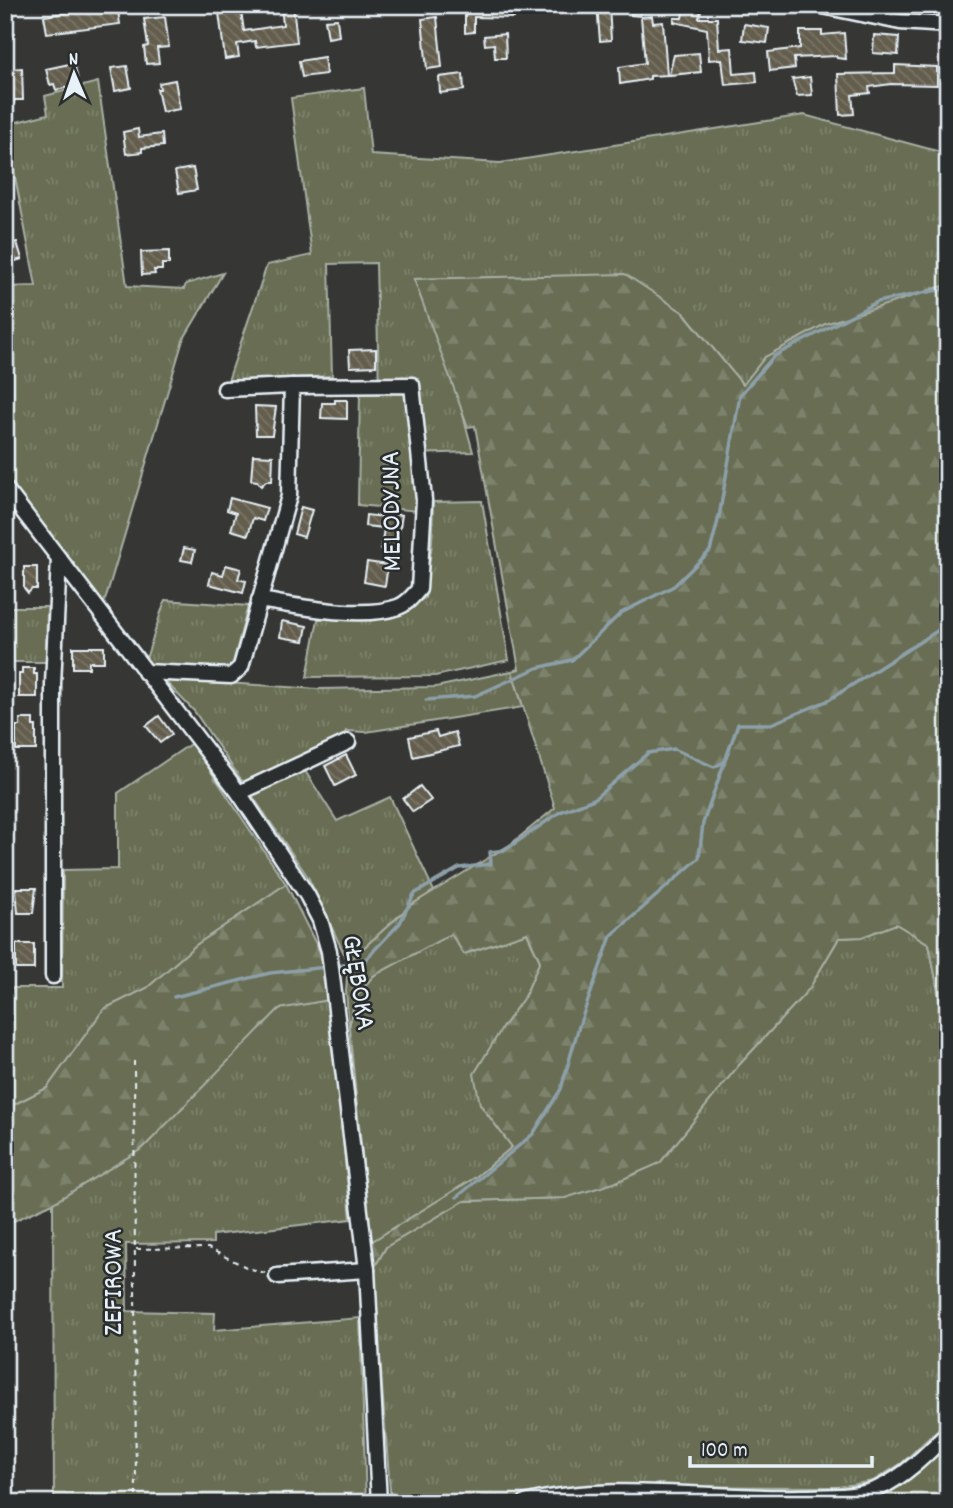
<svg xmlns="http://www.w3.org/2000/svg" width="953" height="1508" viewBox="0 0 953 1508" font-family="Dekko,sans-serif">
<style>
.grass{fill:url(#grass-tufts);stroke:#a8afa5;stroke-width:2}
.forest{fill:url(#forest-firs);stroke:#a8afa5;stroke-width:2}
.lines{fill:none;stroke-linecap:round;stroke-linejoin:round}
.stream{stroke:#8da0aa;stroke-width:3.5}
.building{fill:url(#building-back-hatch);stroke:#e8f1f8;stroke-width:2}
.minor-casing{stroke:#e8f1f8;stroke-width:19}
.path{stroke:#e8f1f8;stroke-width:2;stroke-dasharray:5 5;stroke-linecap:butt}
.minor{stroke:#2a2d2e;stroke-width:14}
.labels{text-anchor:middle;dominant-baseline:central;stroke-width:5;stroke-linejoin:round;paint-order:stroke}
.street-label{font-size:28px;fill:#e8f1f8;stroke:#2a2d2e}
</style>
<defs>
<pattern id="grass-tufts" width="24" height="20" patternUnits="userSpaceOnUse" patternTransform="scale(1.75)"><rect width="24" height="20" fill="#676d52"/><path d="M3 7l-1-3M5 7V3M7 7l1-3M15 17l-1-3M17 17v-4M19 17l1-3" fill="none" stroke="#7d826c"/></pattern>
<pattern id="forest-firs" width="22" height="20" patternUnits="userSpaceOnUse" patternTransform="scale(1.75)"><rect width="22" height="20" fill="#676d52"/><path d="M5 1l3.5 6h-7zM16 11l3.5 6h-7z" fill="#7d826c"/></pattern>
<pattern id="building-back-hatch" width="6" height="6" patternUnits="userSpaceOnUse" patternTransform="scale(1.75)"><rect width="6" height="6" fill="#645d4d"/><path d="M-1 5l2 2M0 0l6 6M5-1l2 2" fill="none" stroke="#7a7567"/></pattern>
</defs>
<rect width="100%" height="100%" fill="#363734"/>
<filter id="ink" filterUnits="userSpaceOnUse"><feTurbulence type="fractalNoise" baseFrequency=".0143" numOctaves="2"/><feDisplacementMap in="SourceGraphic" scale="14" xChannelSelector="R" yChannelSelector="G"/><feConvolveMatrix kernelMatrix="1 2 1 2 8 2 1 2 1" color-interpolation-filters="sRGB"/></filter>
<g filter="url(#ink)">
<!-- grass -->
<g class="grass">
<polygon points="98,82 127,286 184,289 186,284 223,273 183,340 103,607 5,475 5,287 36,286 5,125 48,114 45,96"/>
<polygon points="364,88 371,155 500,163 804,115 948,154 948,285 932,289 765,357 743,385 684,313 511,277 414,279 457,393 473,452 413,454 418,511 358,505 360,392 379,392 376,263 329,264 332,376 228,381 267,265 312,255 291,98"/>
<polygon points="482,501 509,660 435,676 307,677 318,619 367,619 396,616 425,598 432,543 433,502"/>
<polygon points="165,600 248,606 232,666 227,671 148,665 145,662"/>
<polygon points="5,607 47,607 46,662 5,662"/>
<polygon points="512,671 523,707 366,732 346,731 340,740 298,760 337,821 390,797 434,891 411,905 348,962 308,877 194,711 163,679 318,689 436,687"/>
<polygon points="192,743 286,884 196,945 147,988 104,1009 47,1088 5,1109 5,988 62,988 63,870 118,869 118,793"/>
<polygon points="896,924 929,944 948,1042 948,1420 902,1463 873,1481 838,1487 586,1486 508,1503 391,1503 373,1270 386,1247 464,1201 565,1198 739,1065 809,989 839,938 862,937"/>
<polygon points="451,933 464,954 527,933 540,961 525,996 502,1028 480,1104 512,1147 476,1177 371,1242 349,1027 355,999 373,976"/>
<polygon points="329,1000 351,1219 213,1235 213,1243 126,1244 127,1311 215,1313 214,1330 360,1318 366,1503 54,1503 53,1203 143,1148 279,1008"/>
<polygon points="948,1437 948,1503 843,1503 868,1501 901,1482"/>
</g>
<!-- forest -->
<g class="forest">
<polygon points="625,274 684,313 743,385 765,357 825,324 948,285 948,1042 929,944 896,924 862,937 839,938 809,989 739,1065 660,1163 614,1183 565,1198 464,1201 386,1247 373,1270 371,1242 476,1177 512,1147 480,1104 474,1074 502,1028 525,996 540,961 527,933 464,954 451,934 373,976 355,999 349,1027 346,991 348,962 411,905 511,844 555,808 512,671 519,669 475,426 468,427 414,279"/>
<polygon points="286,884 325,962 329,1000 279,1009 143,1148 53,1203 5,1225 5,1109 47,1088 104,1009 147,988 196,945"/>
</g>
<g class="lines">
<!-- stream -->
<g class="stream">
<polyline points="426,700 475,696 537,668 572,660 621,613 674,586 710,551 719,517 740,395 774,356 877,302 948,288"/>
<polyline points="334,966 362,963 400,923 414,894 459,868 491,864 490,852 505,850 560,812 594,799 648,753 674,749 714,767 724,762"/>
<polyline points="174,997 270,973 327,967"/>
<polyline points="457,1197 533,1134 561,1089 579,1026 611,936 699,858 703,823 738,724 771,724 827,701 948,624"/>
</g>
</g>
<!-- building -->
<g class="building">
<polygon points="117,5 120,24 47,33 44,16"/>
<polygon points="218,5 240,5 244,31 283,25 281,5 293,5 297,42 256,47 255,41 237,44 239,57 225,59"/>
<polygon points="470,5 514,7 514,18 474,17 474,32 465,33 465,13 470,13"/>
<polygon points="597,5 609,5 611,40 600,41"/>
<polygon points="632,5 642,5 640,16 631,15"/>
<polygon points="684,7 701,11 699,18 717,18 719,49 732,48 734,74 756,72 757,82 725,85 722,59 709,60 707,29 674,22 674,18 682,18"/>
<polygon points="652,16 653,23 663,22 667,75 650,76 650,79 620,84 619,67 645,63 641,17"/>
<polygon points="165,17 169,47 157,48 159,63 146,64 144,47 148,46 144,19"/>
<polygon points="437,17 442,67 427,69 422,19"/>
<polygon points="337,19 339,36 328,38 325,20"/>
<polygon points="744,24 769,28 767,43 742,40"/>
<polygon points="800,31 822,31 822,35 844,33 846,59 837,58 836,56 794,58 795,68 770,71 768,52 800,48"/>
<polygon points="505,34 506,58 495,58 494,44 485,45 484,36"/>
<polygon points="874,35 899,37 898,55 873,53"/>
<polygon points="699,53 701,72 669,75 674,55"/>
<polygon points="324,57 326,74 302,77 299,61"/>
<polygon points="74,63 79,85 56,90 54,84 50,85 46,69"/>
<polygon points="895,65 937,67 937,85 891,84 869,87 870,93 852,95 854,114 840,115 838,74 895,73"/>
<polygon points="127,66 131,88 115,91 111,68"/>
<polygon points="22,68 23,100 15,100 13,103 11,69"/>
<polygon points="463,74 464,90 440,93 439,77"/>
<polygon points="810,77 812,95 797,96 792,79"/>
<polygon points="175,80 180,109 162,112 157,89 160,89 159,83"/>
<polygon points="138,129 139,137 162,134 163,146 142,148 142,152 126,154 123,132"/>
<polygon points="193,168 197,190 179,193 175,171"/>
<polygon points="17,242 22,259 5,264 5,245"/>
<polygon points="169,251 169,264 162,264 162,270 154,270 155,274 142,275 141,252"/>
<polygon points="376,349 376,366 350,367 349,350"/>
<polygon points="335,400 347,400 347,419 321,418 322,403 335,403"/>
<polygon points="255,406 276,407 272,435 256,435"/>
<polygon points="253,455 273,456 272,481 266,481 261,486 257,481 251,480"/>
<polygon points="230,498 267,508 263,521 253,518 248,535 231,530 236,513 227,510"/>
<polygon points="301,507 312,510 304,537 294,534"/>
<polygon points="384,513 402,515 396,551 381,549 384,528 365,526 366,515 384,517"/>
<polygon points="184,548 195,550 192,562 181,560"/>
<polygon points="367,562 388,565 385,586 364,582"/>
<polygon points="226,565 241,569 238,579 246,581 243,593 209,584 212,572 223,575"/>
<polygon points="24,567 37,567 37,589 32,589 28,593 24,588"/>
<polygon points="282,621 307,626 304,641 280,637"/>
<polygon points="73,647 104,647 104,662 89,662 89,668 73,668"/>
<polygon points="22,668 34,668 34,674 37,674 37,697 19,697 19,674 22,674"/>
<polygon points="159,716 172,734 160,743 146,726"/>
<polygon points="20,719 33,719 33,726 36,726 36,750 16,750 16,726 20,726"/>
<polygon points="436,731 438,737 455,732 459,746 413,757 409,737"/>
<polygon points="346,755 356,775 335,786 325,766"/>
<polygon points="420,786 431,800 413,812 403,799"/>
<polygon points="16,888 36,888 33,913 18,913"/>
<rect x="16" y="944" width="18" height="25"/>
</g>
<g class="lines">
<!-- minor casing -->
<g class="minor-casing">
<g id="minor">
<polyline points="818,5 900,22 948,25"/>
<polyline points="225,389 292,386"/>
<polyline points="5,488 239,793 307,895 320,920 329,951 367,1270 379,1503"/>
<path d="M 145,672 L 231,676 L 241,667 L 289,496 L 292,386 L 412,385 L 424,500 L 419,589 C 413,596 407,604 398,607 C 361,620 298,606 259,600"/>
<polyline points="239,793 348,742"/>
<polyline points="53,976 53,684 59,559"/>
<polyline points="277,1276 367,1270"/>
<path d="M 525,1503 C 612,1481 713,1500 802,1497 C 826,1496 854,1498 877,1489 C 903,1478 928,1453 948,1433"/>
</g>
</g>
<!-- path -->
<g class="path">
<polyline points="790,5 805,9"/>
<polyline points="5,8 17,5"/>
<polyline points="134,1061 136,1503"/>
<polyline points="136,1249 208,1248 248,1268 265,1273"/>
</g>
<!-- minor -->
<use href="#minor" class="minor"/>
</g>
</g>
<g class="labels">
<!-- street labels -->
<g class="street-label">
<text transform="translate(394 511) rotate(-91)">MELODYJNA</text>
<text transform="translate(356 983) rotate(81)">GŁĘBOKA</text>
<text transform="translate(116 1282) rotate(-90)">ZEFIROWA</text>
</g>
</g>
<!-- margin -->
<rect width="953" height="1508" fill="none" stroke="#2a2d2e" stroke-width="28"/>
<rect x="14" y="14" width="925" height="1480" fill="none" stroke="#e8f1f8" stroke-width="2.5" filter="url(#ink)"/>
<!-- north arrow -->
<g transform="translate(74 74) rotate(358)" stroke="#2a2d2e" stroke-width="5" paint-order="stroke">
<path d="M0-5L12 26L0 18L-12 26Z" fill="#e8f1f8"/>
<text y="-10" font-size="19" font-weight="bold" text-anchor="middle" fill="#e8f1f8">N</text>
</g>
<!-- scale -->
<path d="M690 1456v10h182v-10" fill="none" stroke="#e8f1f8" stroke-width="3.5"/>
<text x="701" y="1456" font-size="21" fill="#e8f1f8" stroke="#2a2d2e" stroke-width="5" paint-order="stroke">100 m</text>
</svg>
